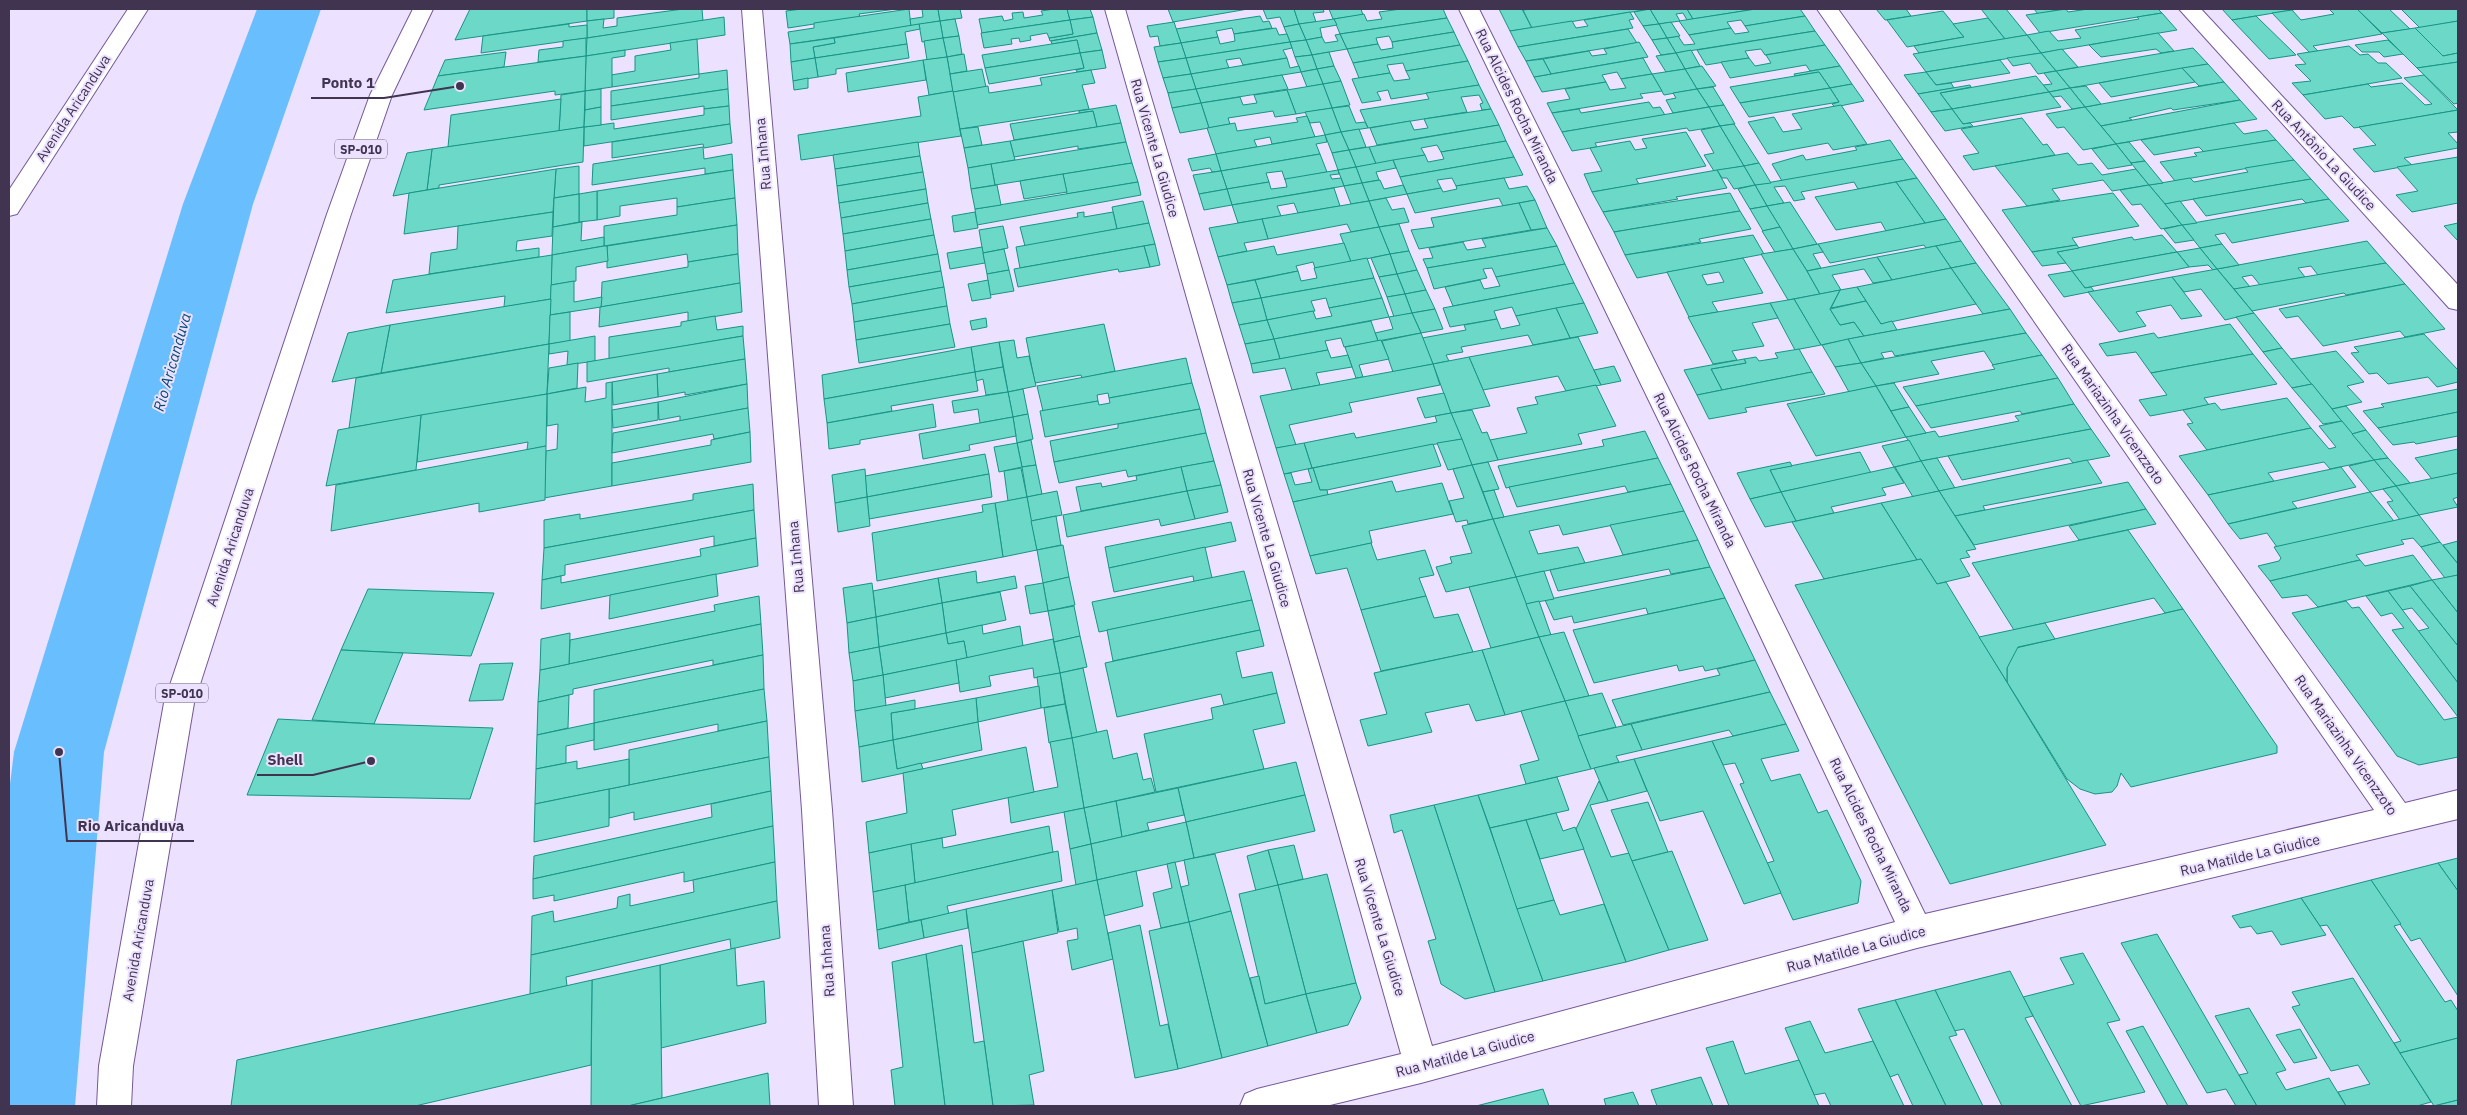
<svg xmlns="http://www.w3.org/2000/svg" width="2467" height="1115" viewBox="0 0 2467 1115" font-family="'IBM Plex Sans',sans-serif">
<style>
.lines{fill:none;stroke-linecap:round;stroke-linejoin:round}
.river{fill:#69befd;fill-rule:evenodd}
.building{fill:#6cd8c8;stroke:#179486;fill-rule:evenodd}
.minor-casing{stroke:#745898;stroke-width:2}
.highway-casing{stroke:#745898;stroke-width:2}
.minor{fill:#fff;fill-rule:evenodd}
.highway{fill:#fff;fill-rule:evenodd}
.labels{text-anchor:middle;dominant-baseline:central;stroke-width:4;stroke-linejoin:round;paint-order:stroke}
.shield{fill:#ece1fe;stroke:#746885;stroke-width:1}
.shield-label{font-size:12px;font-weight:bold;fill:#403451}
.street-label{font-size:14px;fill:#403451;stroke:#ece1fe}
.water-label{font-size:15px;font-style:italic;fill:#054972;stroke:#ece1fe}
.leader{fill:none;stroke:#403451;stroke-width:2}
.callout-dot{fill:#403451;stroke:#ece1fe;stroke-width:2}
.callout-label{font-size:15px;text-anchor:middle;font-weight:bold;fill:#403451;stroke:#ece1fe;stroke-width:4;stroke-linejoin:round;paint-order:stroke}
</style>
<rect width="100%" height="100%" fill="#ece1fe"/>
<g class="lines">
<!-- river -->
<polygon class="river" points="257,9 321,9 253,204 104,752 75,1106 9,1106 9,792 14,752 183,204"/>
</g>
<!-- building -->
<g class="building">
<polygon points="470,9 587,9 587,21 455,40"/>
<polygon points="587,9 614,9 614,18 587,21"/>
<polygon points="683,9 702,9 703,21 587,38 587,21 604,19 603,28 617,26 617,18"/>
<polygon points="802,9 896,9 859,14 860,17 788,28 786,11"/>
<polygon points="909,9 911,26 790,44 788,32 814,28 814,23"/>
<polygon points="922,9 938,9 940,21 911,26 910,19 923,17"/>
<polygon points="938,9 960,9 962,18 940,21"/>
<polygon points="1054,9 1067,9 1070,20 982,33 979,19 1002,16 1004,21 1013,19 1012,13 1023,12 1024,18 1043,15 1041,11"/>
<polygon points="1067,9 1090,9 1093,17 1070,20"/>
<polygon points="1168,9 1248,9 1173,22"/>
<polygon points="1263,9 1294,9 1299,24 1284,27 1280,17 1267,19"/>
<polygon points="1294,9 1323,9 1324,12 1313,13 1316,22 1299,24"/>
<polygon points="1329,9 1361,9 1363,15 1333,19"/>
<polygon points="1401,9 1443,9 1447,18 1340,34 1334,19 1364,14 1367,21 1382,19 1379,12"/>
<polygon points="1499,9 1522,9 1532,28 1510,31"/>
<polygon points="1531,9 1650,9 1532,28 1523,10"/>
<polygon points="1650,9 1659,24 1643,26 1634,12"/>
<polygon points="1650,9 1687,9 1693,19 1687,20 1683,13 1676,14 1680,21 1659,24"/>
<polygon points="1687,9 1756,9 1693,19"/>
<polygon points="1756,9 1800,9 1805,16 1745,26 1741,20 1727,22 1731,28 1689,35 1679,21"/>
<polygon points="1876,9 1906,9 1911,16 1885,20"/>
<polygon points="1981,9 2006,9 2027,35 2005,39"/>
<polygon points="2034,9 2057,9 2058,10 2038,14"/>
<polygon points="2066,9 2068,12 2088,9 2158,9 2162,13 2040,33 2026,15"/>
<polygon points="2222,9 2298,9 2232,20"/>
<polygon points="2329,9 2357,9 2382,34 2313,46 2318,51 2310,53 2272,13 2292,10 2301,20 2334,14"/>
<polygon points="2357,9 2389,9 2410,29 2382,33"/>
<polygon points="2401,9 2458,9 2458,21 2420,28"/>
<polygon points="1943,11 1964,37 1907,47 1887,20"/>
<polygon points="1630,12 1634,19 1629,20 1633,28 1518,47 1510,31 1572,21 1576,28 1588,26 1584,20"/>
<polygon points="2162,13 2177,30 2041,53 2027,35 2049,31 2058,41 2081,38 2075,30 2139,19 2137,17"/>
<polygon points="1260,16 1263,22 1269,21 1272,28 1234,34 1232,28 1216,31 1218,37 1181,43 1176,29"/>
<polygon points="1805,16 1815,31 1676,53 1667,38 1678,36 1684,45 1695,44 1689,35 1731,28 1735,34 1749,32 1745,26"/>
<polygon points="2256,16 2296,55 2269,59 2232,20"/>
<polygon points="724,17 725,35 586,56 587,38"/>
<polygon points="1093,17 1097,33 1050,41 1049,38 1073,34 1070,20"/>
<polygon points="1447,18 1454,32 1392,42 1389,36 1376,38 1378,44 1347,49 1340,34"/>
<polygon points="1988,18 2005,39 1919,53 1914,46 1964,37 1953,24"/>
<polygon points="955,19 959,36 943,38 940,21"/>
<polygon points="1334,19 1337,25 1320,28 1322,37 1306,40 1299,24"/>
<polygon points="1070,20 1073,34 1049,38 1047,33 1030,36 1031,40 1020,42 1019,38 1011,39 1012,44 984,48 981,33"/>
<polygon points="940,21 943,38 922,42 919,24"/>
<polygon points="2458,21 2458,53 2443,56 2415,28"/>
<polygon points="1174,22 1181,43 1160,46 1158,36 1150,37 1147,26"/>
<polygon points="1671,22 1680,36 1667,38 1659,24"/>
<polygon points="569,24 569,27 587,25 587,38 481,53 483,36"/>
<polygon points="919,24 920,29 905,32 907,44 815,58 813,47 835,43 834,38"/>
<polygon points="1299,24 1306,40 1290,42 1284,27"/>
<polygon points="1659,24 1667,38 1652,40 1643,26"/>
<polygon points="1276,28 1279,35 1287,34 1290,42 1186,58 1181,43 1218,37 1220,44 1235,41 1234,34"/>
<polygon points="2415,28 2443,56 2458,53 2458,62 2417,68 2382,33"/>
<polygon points="1628,29 1637,43 1526,61 1518,47"/>
<polygon points="1815,31 1825,45 1765,55 1761,49 1745,51 1749,58 1706,65 1697,50"/>
<polygon points="1454,32 1460,45 1353,63 1347,49 1378,44 1381,50 1393,48 1392,42"/>
<polygon points="1097,33 1102,50 1080,53 1077,40 1052,44 1051,41"/>
<polygon points="2158,33 2174,51 2161,53 2156,49 2101,57 2089,45"/>
<polygon points="1340,34 1347,49 1312,55 1306,40 1322,37 1325,43 1338,41 1335,35"/>
<polygon points="2027,35 2041,53 1926,72 1913,54"/>
<polygon points="959,36 962,54 947,57 943,38"/>
<polygon points="586,38 586,56 538,62 539,50 563,47 563,41"/>
<polygon points="834,38 835,43 813,47 815,58 791,62 790,44"/>
<polygon points="943,38 947,57 927,60 924,41"/>
<polygon points="1667,38 1676,53 1661,55 1652,40"/>
<polygon points="697,39 699,74 612,87 611,75 635,71 635,56 671,50 670,43"/>
<polygon points="1077,40 1080,53 985,68 982,55"/>
<polygon points="1306,40 1312,55 1295,57 1290,42"/>
<polygon points="2388,40 2403,54 2384,57 2379,52 2362,52 2355,45"/>
<polygon points="1290,42 1292,48 1283,50 1287,58 1243,65 1240,58 1226,60 1229,68 1191,74 1186,58"/>
<polygon points="1639,42 1648,57 1551,74 1543,59 1589,51 1592,56 1607,54 1604,49"/>
<polygon points="1181,43 1186,58 1158,62 1154,47"/>
<polygon points="907,44 909,58 836,69 836,74 818,77 815,58"/>
<polygon points="1460,45 1468,61 1406,71 1403,63 1387,65 1390,73 1359,78 1353,63"/>
<polygon points="1825,45 1840,66 1810,71 1806,65 1730,78 1721,62 1749,58 1755,66 1771,63 1766,55"/>
<polygon points="2349,46 2360,55 2368,54 2378,63 2386,63 2402,78 2303,95 2292,83 2311,81 2295,65 2306,64 2297,54"/>
<polygon points="2193,48 2208,64 2070,88 2056,71"/>
<polygon points="2062,49 2078,67 2056,71 2041,53"/>
<polygon points="625,50 625,56 612,58 612,87 585,91 586,56"/>
<polygon points="1102,50 1106,68 1077,72 1076,70 1084,68 1080,53"/>
<polygon points="1691,50 1700,66 1685,69 1676,53"/>
<polygon points="506,52 504,67 438,76 445,60"/>
<polygon points="1329,52 1334,66 1317,69 1312,55"/>
<polygon points="1080,53 1084,68 989,84 985,68"/>
<polygon points="1676,53 1685,69 1666,72 1656,56"/>
<polygon points="2041,53 2056,71 2038,74 2030,63 2013,66 2007,58"/>
<polygon points="964,54 967,71 950,74 947,57"/>
<polygon points="1312,55 1317,69 1301,72 1295,57"/>
<polygon points="586,56 585,91 555,95 555,91 424,110 438,76"/>
<polygon points="947,57 953,91 929,95 923,60"/>
<polygon points="815,58 818,77 793,81 791,62"/>
<polygon points="1186,58 1191,74 1163,78 1158,62"/>
<polygon points="1287,58 1290,68 1299,66 1301,72 1196,89 1191,74"/>
<polygon points="1643,58 1652,74 1621,79 1617,72 1602,75 1606,82 1542,92 1534,77"/>
<polygon points="1543,59 1551,74 1534,77 1526,61"/>
<polygon points="923,60 926,80 848,92 846,73"/>
<polygon points="2000,60 2010,73 1936,85 1926,72"/>
<polygon points="1468,61 1479,85 1391,99 1388,90 1377,92 1381,100 1362,103 1352,79 1390,73 1394,81 1410,79 1406,71"/>
<polygon points="2458,62 2458,103 2454,104 2417,68"/>
<polygon points="2208,64 2224,82 2199,86 2182,68"/>
<polygon points="1334,66 1341,81 1323,84 1317,69"/>
<polygon points="1702,66 1716,86 1697,89 1685,69"/>
<polygon points="1840,66 1852,84 1830,88 1819,72 1795,76 1794,74"/>
<polygon points="2182,68 2195,82 2111,97 2099,83"/>
<polygon points="982,69 986,87 953,92 950,74"/>
<polygon points="1317,69 1323,84 1307,87 1301,72"/>
<polygon points="1685,69 1697,89 1664,95 1652,74"/>
<polygon points="727,70 728,89 611,106 611,91 699,78 699,74"/>
<polygon points="1091,70 1095,83 1082,85 1089,109 960,129 953,92 988,86 989,93 1042,85 1040,78"/>
<polygon points="2056,71 2070,88 2049,92 2043,85 2052,84 2044,73"/>
<polygon points="1819,72 1830,88 1740,103 1730,87"/>
<polygon points="1926,72 1936,85 1951,83 1954,88 1918,94 1904,75"/>
<polygon points="1191,74 1196,89 1168,93 1163,78"/>
<polygon points="1652,74 1662,91 1640,94 1643,98 1552,113 1547,103 1570,99 1565,89 1606,82 1610,90 1626,88 1621,79"/>
<polygon points="1282,75 1288,89 1201,103 1196,89"/>
<polygon points="2424,75 2458,110 2354,128 2342,116 2325,119 2303,95 2368,84 2371,87 2402,83 2425,105 2432,104 2404,78"/>
<polygon points="2036,76 2049,92 1952,109 1940,93"/>
<polygon points="808,78 808,88 794,90 793,81"/>
<polygon points="1341,81 1350,105 1332,108 1323,84"/>
<polygon points="2224,82 2240,100 2173,110 2171,108 2129,118 2132,120 2101,126 2085,107"/>
<polygon points="1323,84 1332,108 1296,114 1287,90"/>
<polygon points="1852,84 1864,101 1835,107 1832,104 1839,102 1830,88"/>
<polygon points="1479,85 1491,109 1482,110 1480,104 1483,103 1479,95 1461,97 1467,112 1368,128 1360,110 1429,99 1426,93"/>
<polygon points="1970,85 1971,87 1940,93 1952,109 1931,112 1918,94"/>
<polygon points="2086,86 2101,104 2085,107 2070,88"/>
<polygon points="1713,87 1724,105 1709,107 1697,89"/>
<polygon points="1830,88 1839,102 1749,117 1740,103"/>
<polygon points="2070,88 2085,107 2072,109 2061,96 2053,97 2049,92"/>
<polygon points="601,89 601,107 585,110 585,91"/>
<polygon points="728,89 729,106 704,109 704,106 611,120 611,106"/>
<polygon points="1196,89 1201,103 1172,108 1168,93"/>
<polygon points="1697,89 1709,107 1673,113 1666,100 1676,98 1673,93"/>
<polygon points="1287,90 1296,114 1275,117 1273,111 1228,118 1230,124 1209,128 1201,103 1240,97 1243,105 1257,103 1254,95"/>
<polygon points="585,91 584,127 559,131 561,95"/>
<polygon points="953,91 961,136 801,160 798,135 921,116 918,97"/>
<polygon points="2049,92 2061,107 1963,124 1952,109"/>
<polygon points="561,99 559,131 448,147 451,115"/>
<polygon points="2240,100 2257,119 2116,144 2101,126"/>
<polygon points="1649,102 1653,108 1660,107 1665,115 1562,132 1552,113 1579,109 1581,113"/>
<polygon points="1201,103 1209,128 1180,133 1172,108"/>
<polygon points="1116,105 1121,123 1097,127 1093,111 1079,113 1079,111"/>
<polygon points="1724,105 1735,124 1720,126 1709,107"/>
<polygon points="1841,105 1867,144 1833,150 1828,143 1768,154 1748,122 1774,117 1783,132 1802,129 1792,114"/>
<polygon points="729,106 730,124 584,146 584,127 614,123 614,129 704,115 704,109"/>
<polygon points="1349,106 1356,123 1365,122 1368,128 1341,132 1332,108"/>
<polygon points="601,107 601,125 584,127 585,110"/>
<polygon points="1709,107 1720,126 1689,131 1687,128 1595,143 1597,147 1572,151 1562,132"/>
<polygon points="2085,107 2116,144 2083,150 2064,127 2057,128 2046,114"/>
<polygon points="1332,108 1341,132 1325,135 1320,122 1310,123 1305,112"/>
<polygon points="1491,109 1499,125 1377,145 1370,128 1410,121 1414,130 1428,128 1424,119"/>
<polygon points="1952,109 1963,124 1970,123 1973,126 1945,131 1931,112"/>
<polygon points="2458,110 2458,132 2448,133 2458,144 2458,148 2404,158 2412,165 2374,172 2353,149 2376,145 2359,127"/>
<polygon points="1093,111 1097,127 1014,140 1010,124"/>
<polygon points="1307,116 1315,137 1272,144 1270,137 1254,140 1257,147 1216,154 1207,128 1235,123 1237,131 1298,122 1296,118"/>
<polygon points="2022,118 2043,145 2047,144 2055,155 1973,170 1963,156 1979,153 1961,129"/>
<polygon points="1121,123 1126,142 1078,149 1078,146 1014,157 1010,141"/>
<polygon points="2234,123 2244,134 2267,130 2276,140 2204,152 2199,147 2154,155 2141,140"/>
<polygon points="730,124 732,143 704,148 703,144 612,158 612,142"/>
<polygon points="1734,124 1759,163 1744,166 1720,126"/>
<polygon points="1499,125 1506,141 1441,152 1437,145 1421,148 1425,155 1376,164 1369,147"/>
<polygon points="1720,126 1744,166 1714,171 1704,155 1714,153 1701,130"/>
<polygon points="584,127 583,162 439,185 439,188 427,190 432,149"/>
<polygon points="978,127 982,145 964,148 960,129"/>
<polygon points="1359,129 1366,147 1349,150 1341,132"/>
<polygon points="1341,132 1349,150 1332,153 1325,135"/>
<polygon points="1686,132 1706,166 1636,179 1639,184 1592,192 1584,174 1602,171 1590,148 1630,141 1635,150 1647,148 1642,139"/>
<polygon points="1325,135 1327,142 1316,144 1320,154 1221,171 1216,154"/>
<polygon points="1890,140 1903,159 1782,181 1772,164 1803,155 1806,160 1857,150 1855,147"/>
<polygon points="2276,140 2294,160 2175,181 2160,162 2197,156 2194,153"/>
<polygon points="1010,141 1015,160 968,168 964,148"/>
<polygon points="1506,141 1514,157 1400,177 1393,160 1425,155 1428,162 1444,159 1441,152"/>
<polygon points="918,142 920,156 835,169 833,155"/>
<polygon points="1126,142 1132,163 995,185 991,164"/>
<polygon points="2129,142 2145,161 2131,163 2116,144"/>
<polygon points="2116,144 2131,163 2132,165 2108,169 2092,149"/>
<polygon points="703,147 704,159 732,154 733,170 705,174 705,168 592,185 593,164"/>
<polygon points="1369,147 1376,164 1356,167 1349,150"/>
<polygon points="432,149 427,190 393,196 407,153"/>
<polygon points="1349,150 1356,167 1338,170 1332,153"/>
<polygon points="2068,153 2078,165 2092,163 2102,175 2136,169 2149,185 2112,191 2103,180 2052,189 2060,200 2027,206 1995,166"/>
<polygon points="1216,154 1221,171 1212,172 1210,168 1192,171 1188,159"/>
<polygon points="1320,154 1327,172 1285,180 1282,171 1266,173 1269,182 1227,189 1221,171"/>
<polygon points="920,156 923,172 837,186 835,169"/>
<polygon points="1514,157 1523,175 1456,186 1452,178 1437,180 1441,188 1407,194 1400,177"/>
<polygon points="2458,157 2458,203 2412,212 2396,195 2418,191 2397,167"/>
<polygon points="1903,159 1917,178 1858,189 1854,182 1801,192 1805,199 1794,201 1785,186 1774,187 1784,203 1767,206 1755,185"/>
<polygon points="1393,160 1396,168 1376,172 1379,180 1362,183 1356,167"/>
<polygon points="2294,160 2311,179 2165,204 2149,185 2190,178 2194,182 2248,172 2245,168"/>
<polygon points="2145,161 2163,183 2149,185 2131,163"/>
<polygon points="1132,163 1138,182 1067,194 1063,174"/>
<polygon points="1759,163 1771,183 1755,185 1744,166"/>
<polygon points="991,164 995,185 971,189 968,168"/>
<polygon points="579,166 579,194 554,198 556,169"/>
<polygon points="1744,166 1755,185 1734,189 1727,178 1722,178 1717,170"/>
<polygon points="1356,167 1362,183 1344,186 1338,170"/>
<polygon points="556,169 553,212 404,234 409,193"/>
<polygon points="733,170 735,198 677,207 677,198 620,206 620,216 597,220 597,191"/>
<polygon points="1338,170 1339,174 1330,175 1332,179 1341,178 1344,186 1232,205 1227,189 1269,182 1271,189 1287,187 1285,179"/>
<polygon points="1717,170 1727,188 1676,197 1678,199 1603,212 1592,192"/>
<polygon points="1221,171 1227,189 1199,194 1193,175"/>
<polygon points="923,172 926,189 839,203 837,186"/>
<polygon points="1063,174 1067,192 1024,199 1020,181"/>
<polygon points="1504,178 1509,189 1527,186 1535,200 1503,206 1499,198 1415,213 1407,194 1441,188 1443,192 1457,189 1456,186"/>
<polygon points="1917,178 1946,219 1925,223 1896,182"/>
<polygon points="2311,179 2329,199 2306,203 2302,199 2206,216 2193,199"/>
<polygon points="1380,180 1384,189 1403,185 1407,194 1369,201 1362,183"/>
<polygon points="1138,182 1141,195 977,225 975,209"/>
<polygon points="1896,182 1925,223 1886,231 1881,222 1836,230 1815,197"/>
<polygon points="1362,183 1369,201 1351,204 1344,186"/>
<polygon points="997,185 1001,205 975,209 971,189"/>
<polygon points="1755,185 1767,206 1750,209 1738,189"/>
<polygon points="2149,185 2165,204 2182,225 2161,229 2141,204 2132,205 2120,190"/>
<polygon points="1334,188 1340,206 1298,213 1294,203 1277,206 1281,216 1238,223 1232,205"/>
<polygon points="926,189 928,203 841,218 839,203"/>
<polygon points="1227,189 1232,205 1204,210 1199,194"/>
<polygon points="597,191 597,220 579,222 579,194"/>
<polygon points="1730,193 1740,211 1614,232 1603,212"/>
<polygon points="2113,193 2139,226 2072,238 2077,245 2032,252 2002,210"/>
<polygon points="579,194 579,222 553,227 554,198"/>
<polygon points="735,198 737,225 604,246 604,226 677,215 677,207"/>
<polygon points="1386,198 1392,210 1404,208 1409,222 1379,227 1369,201"/>
<polygon points="2329,199 2349,221 2232,243 2225,233 2215,235 2222,244 2200,248 2182,225"/>
<polygon points="1535,200 1547,228 1531,230 1519,203"/>
<polygon points="1143,201 1149,223 1117,229 1112,207"/>
<polygon points="1369,201 1379,227 1351,232 1347,224 1268,239 1262,219"/>
<polygon points="2180,201 2197,223 2182,225 2165,204"/>
<polygon points="1790,202 1817,244 1793,249 1767,206"/>
<polygon points="928,203 931,219 843,234 841,218"/>
<polygon points="1519,203 1531,230 1419,249 1411,230 1434,227 1431,218"/>
<polygon points="1767,206 1780,227 1763,231 1750,209"/>
<polygon points="1740,211 1751,229 1699,239 1701,242 1625,255 1614,232"/>
<polygon points="553,212 552,236 517,241 516,251 539,248 539,257 429,274 431,253 457,249 458,226"/>
<polygon points="975,212 978,228 954,232 952,216"/>
<polygon points="1084,212 1084,217 1113,212 1117,229 1025,246 1020,227 1078,217 1077,213"/>
<polygon points="931,219 934,235 845,251 843,234"/>
<polygon points="1262,219 1268,239 1244,243 1247,251 1218,257 1209,228"/>
<polygon points="1946,219 1961,241 1926,248 1924,245 1830,263 1818,244"/>
<polygon points="582,222 581,241 604,237 604,246 552,255 553,227"/>
<polygon points="1149,223 1155,244 1020,268 1016,247"/>
<polygon points="2458,223 2458,241 2444,226"/>
<polygon points="1399,224 1409,251 1390,254 1379,227"/>
<polygon points="737,225 738,254 688,262 687,254 607,268 607,246"/>
<polygon points="2182,225 2194,240 2175,243 2164,229"/>
<polygon points="1003,226 1008,248 983,253 979,230"/>
<polygon points="1379,227 1390,254 1351,262 1340,234"/>
<polygon points="1780,227 1793,249 1775,252 1762,231"/>
<polygon points="1547,228 1557,246 1427,268 1423,259 1433,258 1429,248 1463,242 1467,250 1486,247 1482,239"/>
<polygon points="934,235 938,254 847,270 845,251"/>
<polygon points="1753,235 1764,254 1637,278 1625,255"/>
<polygon points="2162,235 2177,252 2072,271 2057,252 2132,237 2134,240"/>
<polygon points="1961,241 1976,263 1951,268 1936,246"/>
<polygon points="2367,241 2386,263 2318,275 2311,266 2298,268 2305,277 2260,285 2252,275 2242,277 2250,287 2234,289 2217,269"/>
<polygon points="1344,243 1351,262 1315,268 1313,262 1296,266 1298,271 1227,285 1218,257 1274,246 1277,255"/>
<polygon points="1155,244 1160,265 1150,267 1144,246"/>
<polygon points="1818,244 1823,252 1813,254 1821,268 1807,271 1793,249"/>
<polygon points="2222,244 2239,265 2217,269 2200,248"/>
<polygon points="2077,245 2079,248 2057,252 2066,263 2042,266 2032,252"/>
<polygon points="604,246 607,246 608,261 576,267 576,281 551,285 552,255"/>
<polygon points="1144,246 1150,267 1119,272 1118,269 1018,287 1014,269"/>
<polygon points="1557,246 1565,264 1496,277 1492,268 1483,269 1487,278 1434,289 1427,268"/>
<polygon points="1936,246 1951,268 1892,280 1877,257"/>
<polygon points="982,247 985,263 950,269 947,253"/>
<polygon points="2200,248 2217,269 2213,270 2208,265 2189,267 2177,252"/>
<polygon points="1004,249 1009,270 987,274 983,253"/>
<polygon points="1793,249 1807,271 1820,294 1788,300 1761,254"/>
<polygon points="1409,251 1417,270 1397,274 1390,254"/>
<polygon points="2177,252 2189,267 2085,288 2072,271"/>
<polygon points="738,254 740,283 601,307 602,282 688,267 688,262"/>
<polygon points="938,254 941,271 849,287 847,270"/>
<polygon points="1390,254 1397,274 1379,277 1371,258"/>
<polygon points="552,255 551,299 504,307 505,296 386,313 393,280"/>
<polygon points="1877,257 1892,280 1873,283 1864,269 1832,275 1841,290 1820,294 1807,271"/>
<polygon points="1367,258 1374,278 1261,298 1255,280 1298,271 1301,281 1317,278 1314,268"/>
<path d="M 1743,258 L 1763,293 L 1712,302 L 1718,312 L 1689,317 L 1667,272 ZM 1719,272 L 1724,282 L 1707,285 L 1702,275 Z"/>
<polygon points="1976,263 2010,309 1983,314 1951,268"/>
<polygon points="2386,263 2405,284 2346,295 2344,293 2252,311 2234,289"/>
<polygon points="1565,264 1574,283 1453,306 1445,287 1480,280 1484,289 1500,286 1496,277"/>
<polygon points="1951,268 1976,304 1881,324 1857,287"/>
<polygon points="2217,269 2252,311 2254,313 2225,320 2201,289 2184,292 2172,277"/>
<polygon points="1009,270 1014,291 990,295 987,274"/>
<polygon points="1417,270 1426,290 1405,294 1397,274"/>
<polygon points="941,271 944,287 852,304 849,287"/>
<polygon points="2072,271 2085,288 2091,287 2094,291 2064,297 2048,275"/>
<polygon points="1397,274 1405,294 1387,297 1379,277"/>
<polygon points="2172,277 2202,316 2181,319 2171,305 2136,312 2146,326 2119,332 2088,292"/>
<polygon points="1374,278 1382,298 1329,308 1326,298 1311,301 1315,311 1267,320 1261,298"/>
<polygon points="988,280 991,298 972,301 968,284"/>
<polygon points="1255,280 1261,298 1232,303 1227,285"/>
<polygon points="574,281 574,302 602,297 601,307 550,315 551,285"/>
<polygon points="740,283 742,312 688,321 688,312 599,327 600,307"/>
<polygon points="1574,283 1584,303 1516,316 1512,307 1494,311 1497,319 1450,327 1443,308"/>
<polygon points="2405,284 2445,329 2405,337 2400,331 2323,346 2298,316 2286,318 2279,309"/>
<polygon points="944,287 947,306 854,322 852,304"/>
<polygon points="1857,287 1866,301 1831,308 1840,290"/>
<polygon points="1426,290 1435,309 1412,313 1405,294"/>
<polygon points="1840,290 1830,309 1840,325 1854,322 1864,336 1821,345 1794,299"/>
<polygon points="1405,294 1412,313 1394,317 1387,297"/>
<polygon points="1261,298 1267,320 1239,325 1232,303"/>
<polygon points="1382,298 1389,317 1274,339 1267,320 1313,311 1316,319 1332,316 1329,308"/>
<polygon points="551,299 549,344 381,373 390,325"/>
<polygon points="1794,299 1817,338 1821,345 1795,350 1770,303"/>
<polygon points="1866,301 1881,324 1892,321 1897,330 1864,336 1854,322 1840,325 1830,309"/>
<polygon points="1584,303 1598,333 1570,338 1556,308"/>
<polygon points="1770,303 1778,318 1752,323 1764,346 1732,351 1737,360 1713,364 1688,317"/>
<polygon points="947,306 950,324 856,340 854,322"/>
<polygon points="1556,308 1570,338 1533,345 1528,335 1461,347 1463,352 1446,355 1449,361 1433,364 1422,338 1466,330 1464,325 1497,319 1501,329 1520,325 1516,316"/>
<polygon points="1435,309 1443,329 1421,333 1412,313"/>
<polygon points="2010,309 2026,333 1895,356 1892,351 1881,353 1884,358 1861,363 1848,339"/>
<polygon points="570,312 570,341 549,344 550,315"/>
<polygon points="1412,313 1421,333 1378,341 1375,333 1393,329 1389,317"/>
<polygon points="2254,313 2282,348 2263,352 2236,317"/>
<polygon points="715,316 717,330 743,326 743,336 609,359 609,337 681,326 681,322"/>
<polygon points="986,318 987,327 972,330 970,321"/>
<polygon points="1267,320 1274,339 1245,344 1239,325"/>
<polygon points="1371,321 1378,341 1344,347 1341,338 1325,341 1328,350 1280,359 1274,339"/>
<polygon points="950,324 955,347 859,363 856,340"/>
<polygon points="1104,324 1115,371 1082,378 1081,375 1035,383 1026,338"/>
<polygon points="2230,324 2253,354 2151,373 2136,352 2107,356 2099,344 2154,333 2158,338"/>
<polygon points="390,325 381,373 332,382 348,333"/>
<polygon points="1421,333 1433,364 1393,372 1382,341"/>
<polygon points="2026,333 2042,355 1993,365 1984,351 1931,361 1939,374 1876,386 1861,363"/>
<polygon points="2424,334 2458,370 2458,382 2437,387 2428,377 2388,384 2377,373 2369,374 2351,353 2359,352 2354,347"/>
<polygon points="595,336 595,361 567,365 568,351 549,354 549,344"/>
<polygon points="743,336 745,359 669,372 669,368 587,382 587,362"/>
<polygon points="1578,337 1601,385 1566,391 1558,376 1483,390 1469,357"/>
<polygon points="1274,339 1280,359 1251,364 1245,344"/>
<polygon points="1848,339 1861,363 1835,367 1822,345"/>
<polygon points="1014,340 1017,358 1029,356 1036,386 1008,392 999,342"/>
<polygon points="1381,340 1389,359 1359,365 1363,377 1356,378 1345,347"/>
<polygon points="999,342 1003,367 975,372 971,347"/>
<polygon points="549,344 547,394 349,428 356,378"/>
<polygon points="971,347 975,372 824,399 822,375"/>
<polygon points="2282,348 2291,359 2312,384 2292,388 2263,352"/>
<polygon points="1799,349 1812,372 1722,390 1711,369 1746,363 1744,359 1756,357 1759,361 1778,358 1775,353"/>
<polygon points="1328,350 1331,358 1348,355 1352,367 1316,373 1320,385 1292,390 1285,368 1253,373 1251,364"/>
<polygon points="2336,351 2364,382 2347,386 2362,402 2332,409 2291,359"/>
<polygon points="2253,354 2277,384 2204,398 2209,405 2150,416 2139,400 2167,395 2151,373"/>
<polygon points="2042,355 2058,378 1916,406 1903,387 1995,369 1992,365"/>
<polygon points="1469,357 1490,406 1451,413 1433,364"/>
<polygon points="1186,358 1192,383 1109,398 1108,393 1097,395 1098,401 1043,411 1037,386"/>
<polygon points="745,359 747,384 685,395 685,392 658,397 657,374"/>
<polygon points="1744,359 1746,363 1711,369 1722,390 1697,395 1684,370"/>
<polygon points="578,363 577,388 547,394 549,368"/>
<polygon points="1861,363 1876,386 1849,392 1835,367"/>
<polygon points="1433,364 1440,385 1349,403 1352,412 1289,425 1296,445 1276,448 1260,396"/>
<polygon points="1614,366 1621,381 1601,385 1594,370"/>
<polygon points="1003,367 1008,392 986,395 983,379 976,381 975,372"/>
<polygon points="975,372 978,391 891,406 892,411 827,423 824,399"/>
<polygon points="1812,372 1825,394 1745,408 1747,412 1709,419 1697,395"/>
<polygon points="657,374 658,397 613,405 612,382"/>
<polygon points="2058,378 2074,404 2022,414 2020,411 1931,428 1916,406"/>
<polygon points="612,382 612,486 544,498 546,451 557,449 558,424 547,426 547,394 586,387 585,402 606,398 606,383"/>
<polygon points="1192,383 1200,409 1045,437 1040,411 1098,401 1099,405 1110,403 1109,398"/>
<polygon points="1894,383 1909,407 1891,411 1876,386"/>
<polygon points="747,384 748,408 680,421 680,416 659,420 658,402"/>
<polygon points="2312,384 2332,409 2342,421 2323,424 2292,388"/>
<polygon points="1596,385 1616,426 1578,434 1582,444 1498,460 1490,440 1527,433 1517,408 1538,404 1535,397"/>
<polygon points="1876,386 1906,437 1816,456 1787,404"/>
<polygon points="1023,389 1028,414 1013,417 1008,392"/>
<polygon points="2458,389 2458,412 2378,428 2363,411 2384,407 2381,404"/>
<polygon points="1008,392 1013,417 980,423 978,409 954,413 952,401"/>
<polygon points="1444,393 1451,413 1425,418 1417,398"/>
<polygon points="547,394 546,446 527,450 528,442 417,462 421,415"/>
<polygon points="2287,398 2311,428 2207,450 2187,424 2193,423 2183,410 2215,403 2221,410"/>
<polygon points="658,402 658,420 613,428 612,410"/>
<polygon points="933,404 936,427 860,440 860,444 829,449 827,423"/>
<polygon points="2074,404 2091,429 1921,461 1906,437 1935,431 1939,437 2019,421 2015,416"/>
<polygon points="2346,406 2366,430 2352,434 2332,409"/>
<polygon points="1909,407 1926,433 1906,437 1891,411"/>
<polygon points="748,408 750,432 714,439 713,434 612,453 613,433"/>
<polygon points="1200,409 1206,433 1054,462 1050,441 1118,428 1118,424"/>
<polygon points="1472,410 1482,433 1487,432 1498,460 1472,465 1451,413"/>
<polygon points="2458,412 2458,436 2416,444 2414,442 2393,445 2378,428"/>
<polygon points="1451,413 1462,439 1312,468 1304,443 1354,433 1356,438 1437,422 1435,416"/>
<polygon points="1028,414 1033,439 1017,443 1013,417"/>
<polygon points="421,415 416,470 326,486 338,430"/>
<polygon points="1013,417 1016,436 969,445 970,450 923,459 919,434"/>
<polygon points="2342,421 2374,460 2330,469 2324,462 2268,473 2274,481 2208,495 2179,456 2311,428 2329,449 2336,447 2319,426"/>
<polygon points="2091,429 2110,456 2073,463 2069,458 1962,480 1948,456"/>
<polygon points="2366,430 2388,458 2374,460 2352,434"/>
<polygon points="1645,431 1658,458 1506,488 1498,466 1604,446 1602,440"/>
<polygon points="750,432 751,462 612,486 612,463 711,445 711,440"/>
<polygon points="1206,433 1214,461 1128,477 1126,470 1059,483 1054,462"/>
<polygon points="1462,439 1472,465 1448,470 1437,443"/>
<polygon points="1031,440 1036,465 1022,467 1017,443"/>
<polygon points="1909,440 1921,461 1894,467 1882,446"/>
<polygon points="1017,443 1022,467 999,472 994,447"/>
<polygon points="1304,443 1312,468 1284,474 1276,448"/>
<polygon points="1433,444 1441,466 1327,490 1320,490 1313,468"/>
<polygon points="546,446 545,500 479,512 479,503 331,531 336,485"/>
<polygon points="2458,449 2458,473 2432,479 2415,458"/>
<polygon points="1860,452 1871,473 1781,492 1770,470"/>
<polygon points="985,454 989,474 867,497 865,476"/>
<polygon points="1658,458 1671,484 1628,492 1625,486 1517,507 1509,487"/>
<polygon points="1937,458 1955,488 1939,491 1921,461"/>
<polygon points="2388,458 2410,483 2396,486 2374,460"/>
<polygon points="2087,460 2102,483 1983,506 1985,510 1955,516 1939,491"/>
<polygon points="2374,460 2396,486 2370,492 2349,466"/>
<polygon points="1214,461 1221,485 1187,491 1181,467"/>
<polygon points="1921,461 1939,491 1913,497 1895,467"/>
<polygon points="1488,462 1499,489 1483,492 1472,465"/>
<polygon points="1790,462 1792,466 1770,470 1781,492 1750,499 1737,473"/>
<polygon points="1036,465 1042,494 1027,497 1022,467"/>
<polygon points="1472,465 1493,519 1468,524 1467,520 1456,522 1449,501 1464,498 1453,469"/>
<polygon points="1181,467 1187,491 1081,511 1076,487 1101,483 1102,487 1137,480 1136,476"/>
<polygon points="1894,467 1904,483 1882,488 1886,495 1831,507 1834,513 1796,521 1781,492"/>
<polygon points="2341,467 2356,487 2292,502 2297,508 2228,524 2208,495"/>
<polygon points="1021,468 1027,497 1008,501 1004,471"/>
<polygon points="1313,468 1320,490 1327,490 1328,495 1293,502 1284,474 1291,473 1295,485 1312,482 1308,469"/>
<polygon points="865,469 867,497 835,503 832,475"/>
<polygon points="2458,473 2458,497 2453,499 2458,507 2419,515 2396,486"/>
<polygon points="989,474 992,497 869,519 867,497"/>
<polygon points="1392,481 1396,492 1442,483 1453,514 1369,531 1372,543 1310,556 1293,502"/>
<polygon points="2128,482 2146,509 1974,545 1955,516"/>
<polygon points="753,484 754,510 544,548 544,520 580,514 580,519 693,500 693,494"/>
<polygon points="1671,484 1684,511 1563,535 1559,525 1529,531 1538,554 1578,547 1585,563 1550,570 1516,577 1493,519"/>
<polygon points="1221,485 1228,512 1195,519 1187,491"/>
<polygon points="2396,486 2419,515 2400,520 2387,502 2393,501 2383,489"/>
<polygon points="1494,490 1504,517 1493,519 1483,492"/>
<polygon points="1057,491 1062,515 1031,521 1027,497"/>
<polygon points="1187,491 1195,519 1161,526 1159,519 1067,537 1063,515"/>
<polygon points="1939,491 1976,549 1966,551 1970,557 1960,559 1970,576 1937,584 1921,559 1917,560 1881,503"/>
<polygon points="1781,492 1796,521 1765,527 1750,499"/>
<polygon points="2370,492 2394,521 2277,547 2267,533 2240,539 2228,524"/>
<polygon points="867,497 870,526 838,532 835,503"/>
<polygon points="1027,497 1037,550 1003,557 995,503"/>
<polygon points="995,503 1003,557 877,581 872,533 983,512 982,505"/>
<polygon points="1881,503 1917,560 1824,579 1792,522"/>
<polygon points="2146,509 2156,524 2079,540 2069,526"/>
<polygon points="754,510 756,538 714,546 714,536 565,565 565,575 542,580 544,548"/>
<polygon points="1684,511 1698,540 1623,555 1610,525"/>
<polygon points="2419,515 2440,542 2421,547 2413,538 2401,540 2404,544 2356,555 2360,560 2270,581 2258,566 2279,561 2281,558 2274,547"/>
<polygon points="1056,516 1061,545 1037,550 1031,521"/>
<polygon points="1493,519 1516,577 1446,592 1436,567 1452,563 1450,557 1472,553 1462,526"/>
<polygon points="1231,522 1236,541 1109,568 1105,547"/>
<polygon points="2128,530 2183,609 2165,613 2154,598 2014,630 1972,563"/>
<polygon points="756,538 758,566 541,609 542,580 561,576 561,583 701,556 700,549"/>
<polygon points="1698,540 1710,567 1671,574 1669,569 1558,591 1550,570"/>
<polygon points="2458,541 2458,564 2443,545"/>
<polygon points="2440,542 2458,564 2458,575 2445,578 2421,547"/>
<polygon points="1371,543 1377,560 1425,550 1434,575 1419,578 1426,596 1361,610 1347,568 1316,574 1310,556"/>
<polygon points="1063,545 1069,577 1043,583 1037,550"/>
<polygon points="1205,547 1212,578 1194,582 1193,576 1114,592 1109,568"/>
<polygon points="2413,555 2432,580 2318,607 2307,595 2282,598 2270,581 2360,560 2365,566"/>
<polygon points="1921,559 1937,584 1946,582 2106,845 1950,884 1795,585"/>
<polygon points="1710,567 1725,598 1648,614 1646,608 1574,623 1572,616 1554,620 1545,600"/>
<polygon points="976,571 977,583 1015,576 1017,588 942,603 938,578"/>
<polygon points="1244,571 1252,600 1099,632 1092,602"/>
<polygon points="1544,571 1554,599 1526,604 1516,577"/>
<polygon points="716,574 718,596 609,619 610,595"/>
<polygon points="2458,575 2458,613 2432,580"/>
<polygon points="1069,577 1075,605 1048,611 1043,583"/>
<polygon points="1516,577 1539,637 1491,648 1469,587"/>
<polygon points="938,578 942,603 876,617 873,591"/>
<polygon points="2432,580 2458,613 2458,646 2410,586"/>
<polygon points="872,583 876,617 847,623 843,588"/>
<polygon points="1043,583 1048,611 1030,614 1025,586"/>
<polygon points="2410,586 2458,646 2458,683 2418,631 2429,628 2412,608 2402,610 2388,591"/>
<polygon points="368,589 494,593 471,656 341,650"/>
<polygon points="2388,591 2458,683 2458,717 2392,630 2404,628 2392,613 2381,616 2366,596"/>
<polygon points="1000,592 1006,620 946,633 942,603"/>
<polygon points="759,596 761,624 569,664 570,640 715,611 714,605"/>
<polygon points="1426,596 1434,618 1458,614 1473,652 1381,671 1361,610"/>
<polygon points="1725,598 1755,660 1705,671 1703,666 1679,671 1677,665 1594,683 1573,630"/>
<polygon points="1252,600 1260,630 1113,661 1107,630"/>
<polygon points="1539,601 1551,635 1539,637 1526,604"/>
<polygon points="2346,601 2352,608 2359,607 2444,720 2458,717 2458,757 2419,765 2397,756 2292,613"/>
<polygon points="942,603 946,633 879,647 876,617"/>
<polygon points="1074,606 1080,636 1054,642 1048,611"/>
<polygon points="2183,609 2277,746 2277,753 2131,787 2121,773 2117,786 2112,792 2095,794 2080,789 2067,779 2007,682 2007,668 2016,648"/>
<polygon points="876,617 879,647 849,653 847,623"/>
<polygon points="2045,623 2055,639 2018,647 2007,668 2007,682 1979,637"/>
<polygon points="761,624 763,655 713,665 713,660 573,689 573,694 538,702 540,670"/>
<polygon points="982,625 983,634 1020,626 1023,646 967,658 964,641 948,644 946,633"/>
<polygon points="1260,630 1264,646 1236,652 1242,678 1272,672 1277,693 1224,705 1221,694 1117,717 1105,663"/>
<polygon points="1564,632 1589,696 1565,701 1539,637"/>
<polygon points="570,633 569,664 540,670 541,639"/>
<polygon points="946,633 948,644 964,641 967,658 883,675 879,647"/>
<polygon points="1080,636 1087,667 1060,673 1054,642"/>
<polygon points="1539,637 1565,701 1505,715 1482,650"/>
<polygon points="1053,639 1060,673 1034,678 1033,668 989,676 991,686 960,692 956,660"/>
<polygon points="879,647 883,675 853,681 849,653"/>
<polygon points="341,650 403,653 374,724 312,720"/>
<polygon points="1482,650 1505,715 1476,721 1469,704 1425,713 1432,732 1368,746 1360,720 1387,714 1374,673"/>
<polygon points="763,655 764,689 594,723 594,690"/>
<polygon points="956,660 959,683 885,698 883,675"/>
<polygon points="1755,660 1770,692 1623,725 1612,700 1720,675 1717,669"/>
<polygon points="513,663 503,700 469,701 480,664"/>
<polygon points="1083,668 1097,733 1072,738 1060,673"/>
<polygon points="1060,673 1065,704 1041,708 1037,677"/>
<polygon points="883,675 886,706 855,711 853,681"/>
<polygon points="1039,686 1041,708 978,722 976,698"/>
<polygon points="764,689 767,721 718,731 718,724 594,750 594,723"/>
<polygon points="1770,692 1786,724 1733,736 1729,730 1642,750 1631,724"/>
<polygon points="1277,693 1285,723 1253,730 1264,769 1156,792 1144,734 1213,719 1211,708"/>
<polygon points="1602,693 1616,727 1578,736 1565,701"/>
<polygon points="569,695 568,728 537,735 538,702"/>
<polygon points="976,698 978,722 893,740 891,713"/>
<polygon points="915,700 915,709 891,713 893,740 859,747 855,711"/>
<polygon points="1565,701 1591,769 1526,784 1520,765 1539,760 1521,711"/>
<polygon points="1065,704 1072,738 1049,743 1044,708"/>
<polygon points="278,719 374,724 493,728 470,799 247,795"/>
<polygon points="767,721 769,757 629,785 629,750"/>
<polygon points="978,722 982,750 897,769 893,740"/>
<polygon points="594,723 594,740 566,746 566,763 536,769 537,735"/>
<polygon points="1631,724 1642,750 1616,756 1619,762 1591,769 1578,736"/>
<polygon points="1786,724 1799,751 1761,759 1771,781 1800,774 1818,813 1827,810 1861,881 1858,903 1793,920 1767,863 1774,861 1740,784 1744,783 1735,763 1723,765 1712,741"/>
<polygon points="1107,730 1113,759 1137,753 1143,780 1151,778 1155,792 1084,808 1072,738"/>
<polygon points="1072,738 1084,808 1011,823 1008,797 1058,787 1050,742"/>
<polygon points="893,740 897,769 921,763 923,769 862,782 859,747"/>
<polygon points="1712,741 1723,765 1781,893 1744,904 1703,811 1660,821 1634,759"/>
<polygon points="1026,747 1034,792 952,810 956,835 869,853 866,822 907,813 903,773"/>
<polygon points="769,757 771,791 634,820 634,812 609,818 609,789"/>
<polygon points="629,759 629,785 535,804 536,769 577,761 577,769"/>
<polygon points="1634,759 1647,791 1608,801 1594,768"/>
<polygon points="1296,762 1305,795 1186,822 1178,788"/>
<polygon points="1557,777 1569,810 1490,828 1478,795"/>
<polygon points="1599,781 1608,801 1590,805 1611,857 1629,853 1669,950 1626,962 1576,829"/>
<polygon points="1178,788 1184,815 1147,823 1149,830 1122,837 1116,801"/>
<polygon points="609,789 609,826 534,842 535,804"/>
<polygon points="771,791 773,826 533,879 534,856 712,817 711,804"/>
<polygon points="1305,795 1315,831 1194,858 1186,822"/>
<polygon points="1478,795 1543,981 1495,992 1434,805"/>
<polygon points="1116,801 1122,837 1091,844 1084,808"/>
<polygon points="1648,802 1668,852 1632,861 1611,810"/>
<polygon points="1434,805 1495,992 1465,999 1441,984 1428,941 1436,939 1402,830 1394,833 1390,815"/>
<polygon points="1084,808 1091,844 1070,849 1064,812"/>
<polygon points="1556,813 1563,831 1575,827 1584,849 1540,859 1526,820"/>
<polygon points="1526,820 1554,900 1517,909 1490,828"/>
<polygon points="1186,822 1194,858 1097,880 1091,844"/>
<polygon points="773,826 775,862 684,882 684,872 554,901 554,895 533,899 533,879"/>
<polygon points="1049,826 1053,852 915,883 911,844 942,838 943,848"/>
<polygon points="911,844 915,883 873,892 869,853"/>
<polygon points="1091,844 1097,880 1076,885 1070,849"/>
<polygon points="1294,845 1303,879 1278,885 1268,850"/>
<polygon points="1268,850 1278,885 1256,891 1247,856"/>
<polygon points="1058,851 1062,881 947,906 949,914 909,922 905,885"/>
<polygon points="1672,851 1708,940 1669,950 1632,861"/>
<polygon points="1215,854 1231,911 1189,922 1181,887 1189,885 1184,860"/>
<polygon points="2458,858 2458,891 2438,863"/>
<polygon points="775,862 777,901 531,955 532,916 553,911 554,922 617,908 618,897 630,894 630,906 694,892 693,880"/>
<polygon points="1175,862 1189,922 1161,928 1153,893 1172,888 1167,864"/>
<polygon points="2438,863 2458,891 2458,996 2420,938 2411,941 2371,880"/>
<polygon points="1136,871 1143,906 1104,916 1097,880"/>
<polygon points="1327,874 1356,983 1306,994 1278,885"/>
<polygon points="1097,880 1113,959 1072,970 1067,941 1078,939 1077,928 1059,932 1052,890"/>
<polygon points="2371,880 2401,924 2394,926 2445,1002 2451,1000 2458,1011 2458,1038 2400,1053 2394,1043 2401,1041 2327,925 2320,926 2301,898"/>
<polygon points="905,885 909,922 877,930 873,892"/>
<polygon points="1278,885 1306,994 1265,1004 1239,894"/>
<polygon points="1052,890 1058,933 972,953 966,909"/>
<polygon points="2301,898 2326,935 2281,945 2272,931 2257,934 2251,926 2240,928 2232,916"/>
<polygon points="1554,900 1560,915 1604,904 1626,962 1543,981 1517,909"/>
<polygon points="777,901 780,938 731,949 730,939 566,977 567,986 530,994 531,955"/>
<polygon points="966,909 968,928 924,938 921,920"/>
<polygon points="1231,911 1268,1046 1222,1058 1189,922"/>
<polygon points="921,920 924,938 879,949 877,930"/>
<polygon points="1189,922 1222,1058 1178,1069 1149,931"/>
<polygon points="1140,925 1160,1026 1168,1024 1178,1069 1135,1078 1108,933"/>
<polygon points="2157,934 2239,1075 2257,1106 2236,1106 2226,1089 2207,1093 2121,943"/>
<polygon points="1023,941 1044,1071 1029,1075 1034,1105 993,1106 972,953"/>
<polygon points="962,945 974,1043 984,1041 993,1106 945,1106 926,954"/>
<polygon points="735,948 737,986 764,981 766,1023 661,1048 660,965"/>
<polygon points="2083,953 2120,1020 2107,1023 2145,1092 2081,1106 2023,997 2074,984 2060,958"/>
<polygon points="926,954 945,1106 895,1106 891,1070 903,1067 892,962"/>
<polygon points="660,965 662,1098 628,1106 591,1106 592,980"/>
<polygon points="2010,971 2033,1016 2025,1018 2072,1106 2002,1106 1964,1029 1954,1031 1935,990"/>
<polygon points="1259,976 1265,1004 1306,994 1317,1033 1268,1046 1250,978"/>
<polygon points="2353,978 2400,1053 2431,1102 2417,1106 2346,1106 2338,1092 2370,1084 2358,1065 2331,1071 2292,1007 2300,1005 2292,992"/>
<polygon points="592,980 591,1065 415,1106 231,1106 237,1060"/>
<polygon points="1356,983 1361,998 1348,1025 1317,1033 1306,994"/>
<polygon points="1935,990 1957,1035 1949,1037 1983,1106 1946,1106 1895,1000"/>
<polygon points="1895,1000 1946,1106 1913,1106 1898,1074 1890,1077 1858,1009"/>
<polygon points="2249,1008 2286,1070 2276,1073 2286,1090 2329,1078 2346,1106 2257,1106 2239,1075 2248,1073 2215,1016"/>
<polygon points="1810,1021 1825,1053 1873,1041 1904,1106 1831,1106 1825,1093 1814,1095 1785,1028"/>
<polygon points="2143,1026 2188,1106 2168,1106 2126,1031"/>
<polygon points="2300,1029 2317,1058 2294,1063 2276,1035"/>
<polygon points="2458,1038 2458,1100 2434,1106 2400,1053"/>
<polygon points="1733,1041 1745,1074 1799,1060 1819,1106 1729,1106 1706,1048"/>
<polygon points="768,1073 770,1106 628,1106 662,1098"/>
<polygon points="1701,1077 1713,1106 1657,1106 1651,1090"/>
<polygon points="1543,1089 1549,1106 1476,1106"/>
<polygon points="1633,1092 1639,1106 1606,1106 1604,1099"/>
<polygon points="2458,1100 2458,1106 2434,1106"/>
</g>
<g class="lines">
<!-- minor casing -->
<g class="minor-casing">
<g id="minor">
<polygon points="742,9 762,9 832,810 853,1106 819,1106 802,810"/>
<polygon points="1105,9 1125,9 1432,1046 1895,922 1668,440 1459,9 1479,9 1694,440 1925,914 2374,810 1817,9 1838,9 2405,803 2458,790 2458,819 1917,948 1421,1083 1326,1106 1240,1106 1245,1094 1257,1089 1401,1054"/>
<polygon points="2179,9 2201,9 2458,285 2458,310 2449,308"/>
</g>
</g>
<!-- highway casing -->
<g class="highway-casing">
<g id="highway">
<polygon points="128,9 148,9 17,214 9,216 9,190"/>
<polygon points="413,9 433,9 392,95 351,214 194,703 133,1066 131,1106 97,1106 99,1066 164,703 327,214 370,95"/>
</g>
</g>
<!-- minor -->
<use href="#minor" class="minor"/>
<!-- highway -->
<use href="#highway" class="highway"/>
</g>
<g class="labels">
<!-- shield labels -->
<g class="shield">
<rect x="335" y="139.5" width="52" height="19" rx="4"/>
<rect x="156" y="683.5" width="52" height="19" rx="4"/>
</g>
<g class="shield-label">
<text x="361" y="149">SP-010</text>
<text x="182" y="693">SP-010</text>
</g>
<!-- street labels -->
<g class="street-label">
<text transform="translate(1517 106) rotate(64)">Rua Alcides Rocha Miranda</text>
<text transform="translate(73 108) rotate(-57)">Avenida Aricanduva</text>
<text transform="translate(1155 148) rotate(74)">Rua Vicente La Giudice</text>
<text transform="translate(763 154) rotate(-95)">Rua Inhana</text>
<text transform="translate(2324 155) rotate(47)">Rua Antônio La Giudice</text>
<text transform="translate(2113 414) rotate(55)">Rua Mariazinha Vicenzzoto</text>
<text transform="translate(1695 470) rotate(64)">Rua Alcides Rocha Miranda</text>
<text transform="translate(1267 538) rotate(74)">Rua Vicente La Giudice</text>
<text transform="translate(230 547) rotate(-72)">Avenida Aricanduva</text>
<text transform="translate(796 557) rotate(-95)">Rua Inhana</text>
<text transform="translate(2346 745) rotate(55)">Rua Mariazinha Vicenzzoto</text>
<text transform="translate(1871 835) rotate(64)">Rua Alcides Rocha Miranda</text>
<text transform="translate(2250 855) rotate(-13)">Rua Matilde La Giudice</text>
<text transform="translate(1380 927) rotate(73)">Rua Vicente La Giudice</text>
<text transform="translate(138 940) rotate(-80)">Avenida Aricanduva</text>
<text transform="translate(1856 949) rotate(-15)">Rua Matilde La Giudice</text>
<text transform="translate(827 961) rotate(-94)">Rua Inhana</text>
<text transform="translate(1465 1054) rotate(-15)">Rua Matilde La Giudice</text>
</g>
<!-- water labels -->
<g class="water-label">
<text transform="translate(172 362) rotate(-74)">Rio Aricanduva</text>
</g>
</g>
<!-- callouts -->
<path class="leader" d="M460 86L384 98H311M371 761L313 775H257M59 752L67 841H194"/>
<g class="callout-dot">
<circle cx="460" cy="86" r="5"/>
<circle cx="371" cy="761" r="5"/>
<circle cx="59" cy="752" r="5"/>
</g>
<g class="callout-label">
<text x="348" y="88">Ponto 1</text>
<text x="285" y="765">Shell</text>
<text x="131" y="831">Rio Aricanduva</text>
</g>
<!-- border -->
<rect width="2467" height="1115" fill="none" stroke="#403451" stroke-width="20"/>
</svg>
